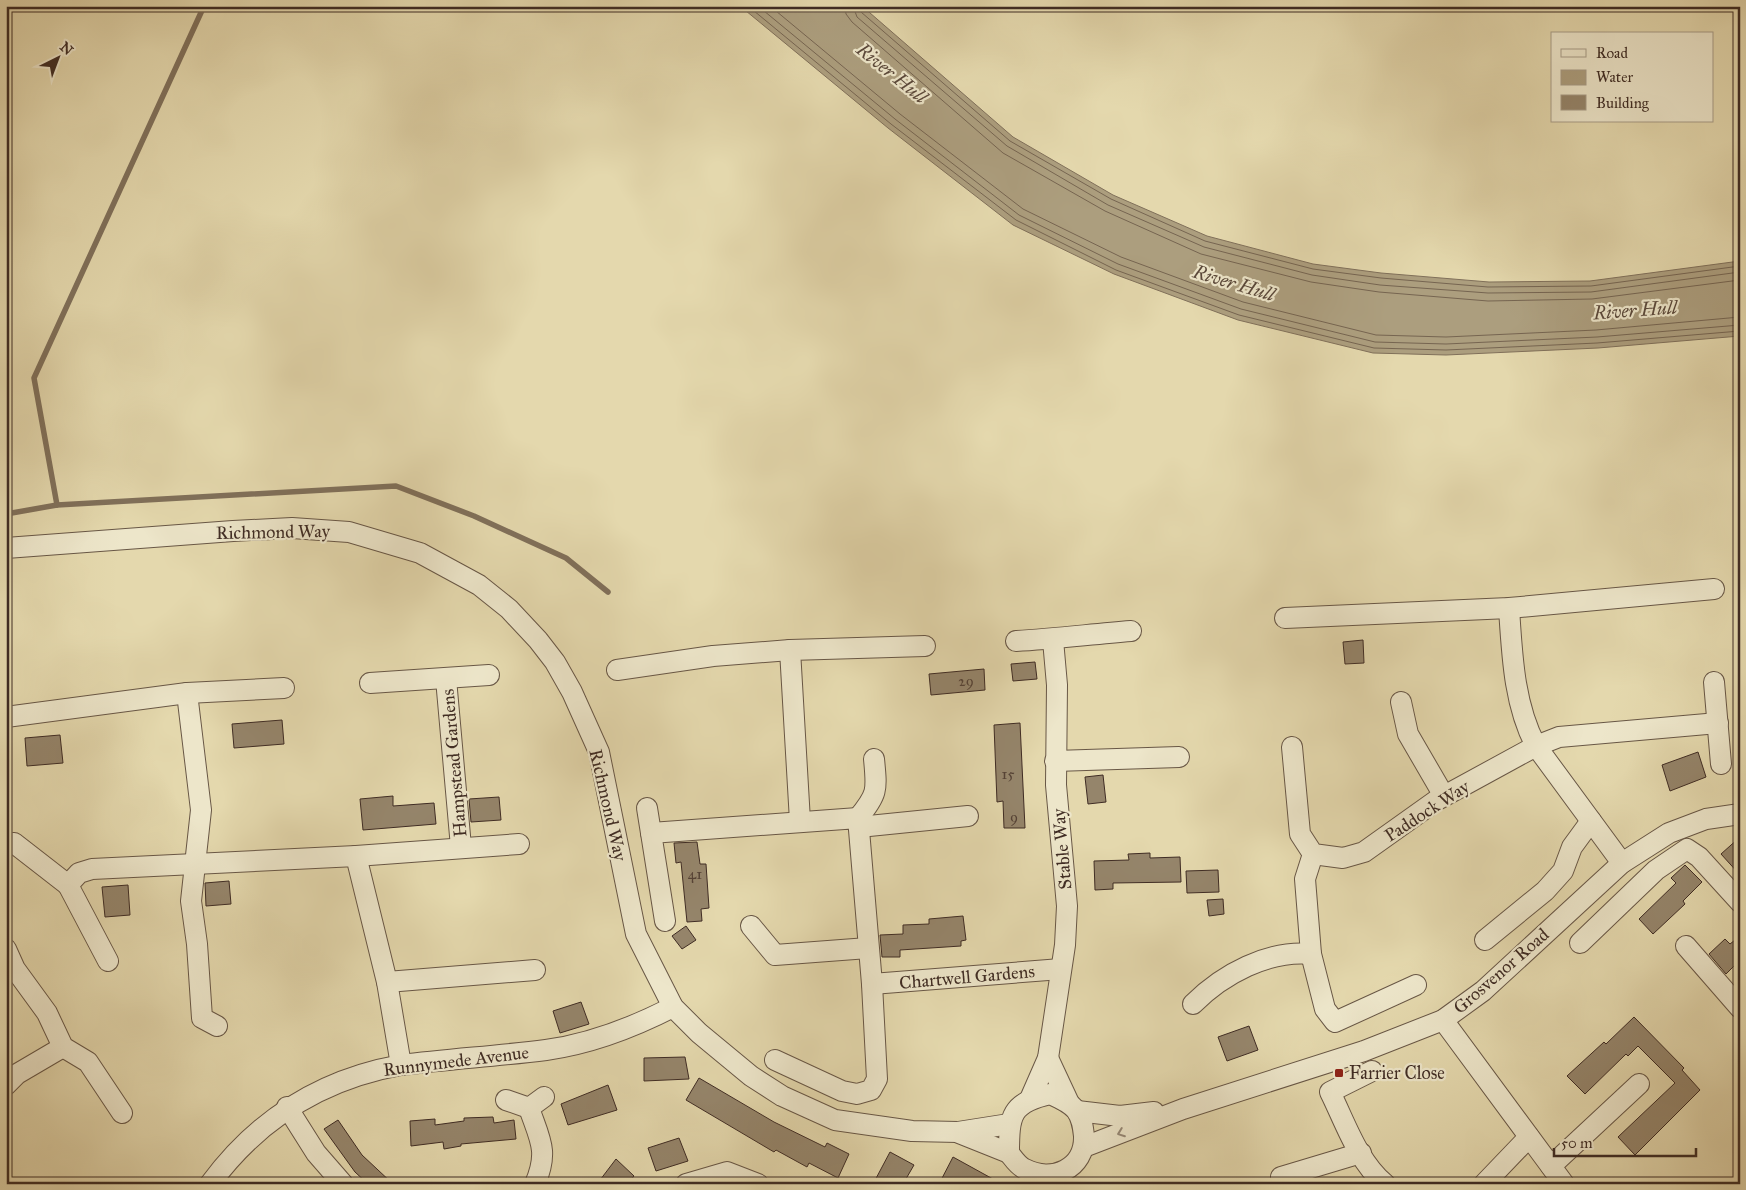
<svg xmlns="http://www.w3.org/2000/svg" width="1746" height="1190" viewBox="0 0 1746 1190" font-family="'IM FELL Great Primer',serif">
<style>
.water{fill:#ac9e7e;stroke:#80705a}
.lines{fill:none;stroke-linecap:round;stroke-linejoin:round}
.shore{stroke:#766551;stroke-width:1}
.stream{stroke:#80705a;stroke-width:5.5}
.building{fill:#95856b;stroke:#3f2c24}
.minor-casing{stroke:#685746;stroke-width:22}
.minor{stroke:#ede6ca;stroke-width:20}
.oneway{stroke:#968977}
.poi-dot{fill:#8f2418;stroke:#ede6ca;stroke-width:2}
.labels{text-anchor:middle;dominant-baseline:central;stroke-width:4.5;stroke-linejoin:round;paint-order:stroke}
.number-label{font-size:15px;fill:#544236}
.street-label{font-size:18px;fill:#3f2c24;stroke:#ede6ca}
.poi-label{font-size:18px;fill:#3f2c24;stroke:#ede6ca;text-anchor:start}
.water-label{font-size:19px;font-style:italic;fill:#5a483a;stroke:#ede6ca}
</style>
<rect width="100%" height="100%" fill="#e4d8ad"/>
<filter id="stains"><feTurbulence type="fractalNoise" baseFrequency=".004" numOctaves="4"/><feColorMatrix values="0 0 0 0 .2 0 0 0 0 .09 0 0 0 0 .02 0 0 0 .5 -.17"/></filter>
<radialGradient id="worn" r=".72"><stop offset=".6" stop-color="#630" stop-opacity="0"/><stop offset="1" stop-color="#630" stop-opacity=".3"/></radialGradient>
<!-- water -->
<polygon class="water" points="740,6 862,6 1013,137 1113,195 1207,236 1313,264 1381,273 1489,282 1590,281 1740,261 1740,336 1598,348 1446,355 1373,353 1238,320 1114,274 1013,225 888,128"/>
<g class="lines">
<!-- shore -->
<g class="shore">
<polyline points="748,6 891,124 1016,220 1116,270 1239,315 1374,348 1446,350 1597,343 1740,331"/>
<polyline points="758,6 895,119 1019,215 1118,264 1241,309 1375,342 1446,344 1597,337 1740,325"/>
<polyline points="770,6 900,114 1023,209 1121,257 1243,302 1376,335 1446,337 1596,330 1740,317"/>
<polyline points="845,6 846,14 852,22 1003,153 1105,211 1201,254 1311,282 1379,292 1488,301 1592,299 1740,280"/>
<polyline points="853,6 857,17 1007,146 1108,205 1204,247 1312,275 1380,285 1488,293 1591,292 1740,272"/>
<polyline points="859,6 861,12 1010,141 1111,199 1205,241 1313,269 1381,278 1488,287 1591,286 1740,266"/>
</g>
<!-- stream -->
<g class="stream">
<polyline points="57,505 34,378 204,6"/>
<polyline points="6,514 57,505 396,486 474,516 566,558 608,592"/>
</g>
</g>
<!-- building -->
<g class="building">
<polygon points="1363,640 1364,663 1345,664 1343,642"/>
<polygon points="1035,662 1037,679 1013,681 1011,664"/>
<polygon points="984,669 985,690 931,695 929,674"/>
<polygon points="282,720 284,744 234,748 232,724"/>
<polygon points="1020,723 1025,828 1004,828 1003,801 997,802 994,725"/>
<polygon points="60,735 63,763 27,766 25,738"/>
<polygon points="1698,752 1706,777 1670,791 1662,765"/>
<polygon points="1103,775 1106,802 1088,804 1085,777"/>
<polygon points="393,796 393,806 434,803 436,824 363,830 360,799"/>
<polygon points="499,797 501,820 471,822 469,799"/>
<polygon points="1740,837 1740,875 1721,854"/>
<polygon points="697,842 700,864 706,864 709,908 701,909 702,921 687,922 681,862 676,863 674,843"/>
<polygon points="1150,853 1150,858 1180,857 1181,882 1113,883 1113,889 1095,890 1094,861 1129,860 1128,854"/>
<polygon points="1685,865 1702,882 1683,901 1685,904 1653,934 1639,919 1676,883 1671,878"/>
<polygon points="1218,870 1219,892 1187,893 1186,871"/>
<polygon points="229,881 231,904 206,906 205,883"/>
<polygon points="128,885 130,915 105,917 102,887"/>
<polygon points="1223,899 1224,914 1209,916 1207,900"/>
<polygon points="963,916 966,940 961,941 961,946 900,950 900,957 882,957 880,935 903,934 903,925 929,924 929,919"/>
<polygon points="686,926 696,940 682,949 672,936"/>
<polygon points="1740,936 1740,960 1726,974 1709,954 1725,939 1730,944"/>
<polygon points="581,1002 589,1024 560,1033 553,1011"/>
<polygon points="1634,1017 1684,1068 1682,1070 1700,1090 1635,1155 1618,1137 1675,1083 1638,1046 1628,1056 1626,1054 1585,1094 1567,1076 1604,1042 1606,1044"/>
<polygon points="1249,1026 1258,1050 1227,1061 1218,1037"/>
<polygon points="685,1057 689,1079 644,1081 644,1058"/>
<polygon points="699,1078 774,1122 825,1147 827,1143 849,1154 838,1178 809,1163 807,1167 776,1150 774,1152 686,1100"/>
<polygon points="608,1085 617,1110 568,1125 561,1104"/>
<polygon points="493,1117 494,1123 514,1120 516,1139 461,1144 461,1146 444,1149 443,1142 411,1146 410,1121 435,1119 435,1125 464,1121 464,1118"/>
<polygon points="338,1120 362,1155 393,1184 368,1184 355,1172 324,1129"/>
<polygon points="679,1138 688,1161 656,1171 648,1148"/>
<polygon points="890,1152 914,1165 903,1184 873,1184"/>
<polygon points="953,1157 1002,1184 939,1184"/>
<polygon points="616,1159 634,1176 627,1184 597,1184"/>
</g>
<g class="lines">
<!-- minor casing -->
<g class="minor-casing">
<g id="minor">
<polyline points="6,548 233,531 292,528 349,532 420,553 479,585 509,609 538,640 555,662 572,692 599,752 636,934 673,1007 699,1033 751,1076 782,1096 835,1120 912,1131 958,1132 1009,1124"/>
<path d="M 1509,608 C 1512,655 1514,705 1536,746 L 1622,863"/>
<polyline points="1285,618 1509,608 1714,589"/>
<path d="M 1016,641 C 1055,639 1092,634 1131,631"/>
<polyline points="617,670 713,656 790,650"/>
<polyline points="446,679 461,847"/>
<polyline points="1714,682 1721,764"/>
<polyline points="370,683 489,675"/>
<polyline points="187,693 201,810 191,901 197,944 202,1018 217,1026"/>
<polyline points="1401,702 1408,734 1444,796"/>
<polyline points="6,717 187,693 284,688"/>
<polyline points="1292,747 1300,834 1313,854 1343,858 1364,852 1437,800 1536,746 1559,737 1718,723"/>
<polyline points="1055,761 1179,757"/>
<polyline points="647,808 651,833"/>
<path d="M 858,818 C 878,794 877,790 874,759"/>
<polyline points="800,821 790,650 925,646"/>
<polyline points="859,827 968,816"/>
<polyline points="14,843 68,885"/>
<polyline points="1313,854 1305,879 1311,954 1325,1009 1335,1022 1416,985"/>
<polyline points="356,856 519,844"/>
<polyline points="665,921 651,833 858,818 872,984 1061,969"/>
<polyline points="751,926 775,955 868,948"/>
<polyline points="1485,940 1545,891 1563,871 1572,847 1591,821"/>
<polyline points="1580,943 1656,870 1687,849 1699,857 1740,902"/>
<polyline points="1686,946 1740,1008"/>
<polyline points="6,949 15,969 47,1013 63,1047 88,1062 122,1113"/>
<polyline points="108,961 68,885 79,873 92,869 356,856 387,982 401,1065"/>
<polyline points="387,982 535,970"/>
<path d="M 1193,1004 C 1223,974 1268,950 1311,954"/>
<polyline points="1443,1020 1564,1184"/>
<polyline points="1048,1058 1069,1103"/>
<polyline points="775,1060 842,1091 857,1094 871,1090 877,1079 872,984"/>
<path d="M 1372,1071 L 1330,1092 C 1345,1122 1358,1162 1385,1184"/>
<polyline points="6,1085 17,1074 63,1047"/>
<path d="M 1050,1094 C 1059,1098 1069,1102 1076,1110 C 1082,1118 1083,1127 1084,1136 C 1085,1169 1052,1183 1025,1169 C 1018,1166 1013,1158 1009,1153 C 1009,1115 1011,1103 1050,1094 Z"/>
<polyline points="1030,1099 1048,1058 1065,945 1067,906 1056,785 1057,685 1053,640"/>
<polyline points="506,1100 529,1108 544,1097"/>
<polyline points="287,1107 316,1153 343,1184"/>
<path d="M 529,1108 C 540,1140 549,1151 535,1184"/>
<polyline points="1077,1111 1120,1116 1154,1112"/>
<polyline points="959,1133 1009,1153"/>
<polyline points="1084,1147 1183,1109 1364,1051 1443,1020 1483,991 1622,863 1669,833 1706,819 1740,814"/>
<polyline points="1551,1166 1639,1084"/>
<polyline points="1281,1177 1361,1153"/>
<path d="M 210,1184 C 258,1119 322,1079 401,1065 C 449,1059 498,1056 546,1050 C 590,1044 634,1027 673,1007"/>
<polyline points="686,1184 727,1172 758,1184"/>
<polyline points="1484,1184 1529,1137"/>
</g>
</g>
<!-- minor -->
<use href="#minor" class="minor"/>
</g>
<!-- one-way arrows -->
<defs><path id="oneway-chevron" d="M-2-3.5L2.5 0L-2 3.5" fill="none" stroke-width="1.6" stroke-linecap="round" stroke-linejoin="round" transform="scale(1.25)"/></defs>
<use class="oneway" href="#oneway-chevron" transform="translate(1121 1133) rotate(159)"/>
<!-- markers -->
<rect class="poi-dot" x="1334" y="1068" width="10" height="10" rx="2.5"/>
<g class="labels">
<!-- number labels -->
<g class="number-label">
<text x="966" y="681">29</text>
<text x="1008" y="774">15</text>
<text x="1014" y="817">9</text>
<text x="695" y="874">41</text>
</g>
<!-- street labels -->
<g class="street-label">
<text transform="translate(273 532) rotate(-1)">Richmond Way</text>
<text transform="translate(454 763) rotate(-95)">Hampstead Gardens</text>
<text transform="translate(608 805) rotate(77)">Richmond Way</text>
<text transform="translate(1427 811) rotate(-33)">Paddock Way</text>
<text transform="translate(1062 849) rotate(-95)">Stable Way</text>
<text transform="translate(1501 971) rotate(-41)">Grosvenor Road</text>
<text transform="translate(967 977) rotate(-5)">Chartwell Gardens</text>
<text transform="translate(456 1061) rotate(-7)">Runnymede Avenue</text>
</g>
<!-- poi labels -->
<g class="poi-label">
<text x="1349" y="1073">Farrier Close</text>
</g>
<!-- water labels -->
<g class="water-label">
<text transform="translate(892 73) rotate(39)">River Hull</text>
<text transform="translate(1234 283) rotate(17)">River Hull</text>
<text transform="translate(1635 310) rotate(-4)">River Hull</text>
</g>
</g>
<!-- margin -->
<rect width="1746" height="1190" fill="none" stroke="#e4d8ad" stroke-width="25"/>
<rect x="8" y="8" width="1731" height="1175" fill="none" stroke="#3f2c24" stroke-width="2.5"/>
<rect x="12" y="12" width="1721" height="1165" fill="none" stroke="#3f2c24"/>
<!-- legend -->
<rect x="1551" y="32" width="162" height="90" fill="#ede6ca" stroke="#a79c88"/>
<rect x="1561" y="49" width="25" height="8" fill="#ede6ca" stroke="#a79c88"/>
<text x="1596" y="58" font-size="15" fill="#3f2c24">Road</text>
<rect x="1561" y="70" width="25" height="15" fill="#ac9e7e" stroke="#a79c88"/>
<text x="1596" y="82" font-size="15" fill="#3f2c24">Water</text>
<rect x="1561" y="95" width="25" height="15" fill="#95856b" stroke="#a79c88"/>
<text x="1596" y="108" font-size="15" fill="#3f2c24">Building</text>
<!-- north arrow -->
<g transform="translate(58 58) rotate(42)" stroke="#ede6ca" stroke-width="4" paint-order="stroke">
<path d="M0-4L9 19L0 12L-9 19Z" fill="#3f2c24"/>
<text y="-8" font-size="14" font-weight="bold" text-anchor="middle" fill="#3f2c24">N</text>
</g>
<!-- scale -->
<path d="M1554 1148v8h142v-8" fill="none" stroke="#3f2c24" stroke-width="2.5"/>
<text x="1561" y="1148" font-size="15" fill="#3f2c24" stroke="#ede6ca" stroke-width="4" paint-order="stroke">50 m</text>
<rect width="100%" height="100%" filter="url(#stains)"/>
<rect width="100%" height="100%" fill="url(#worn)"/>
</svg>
